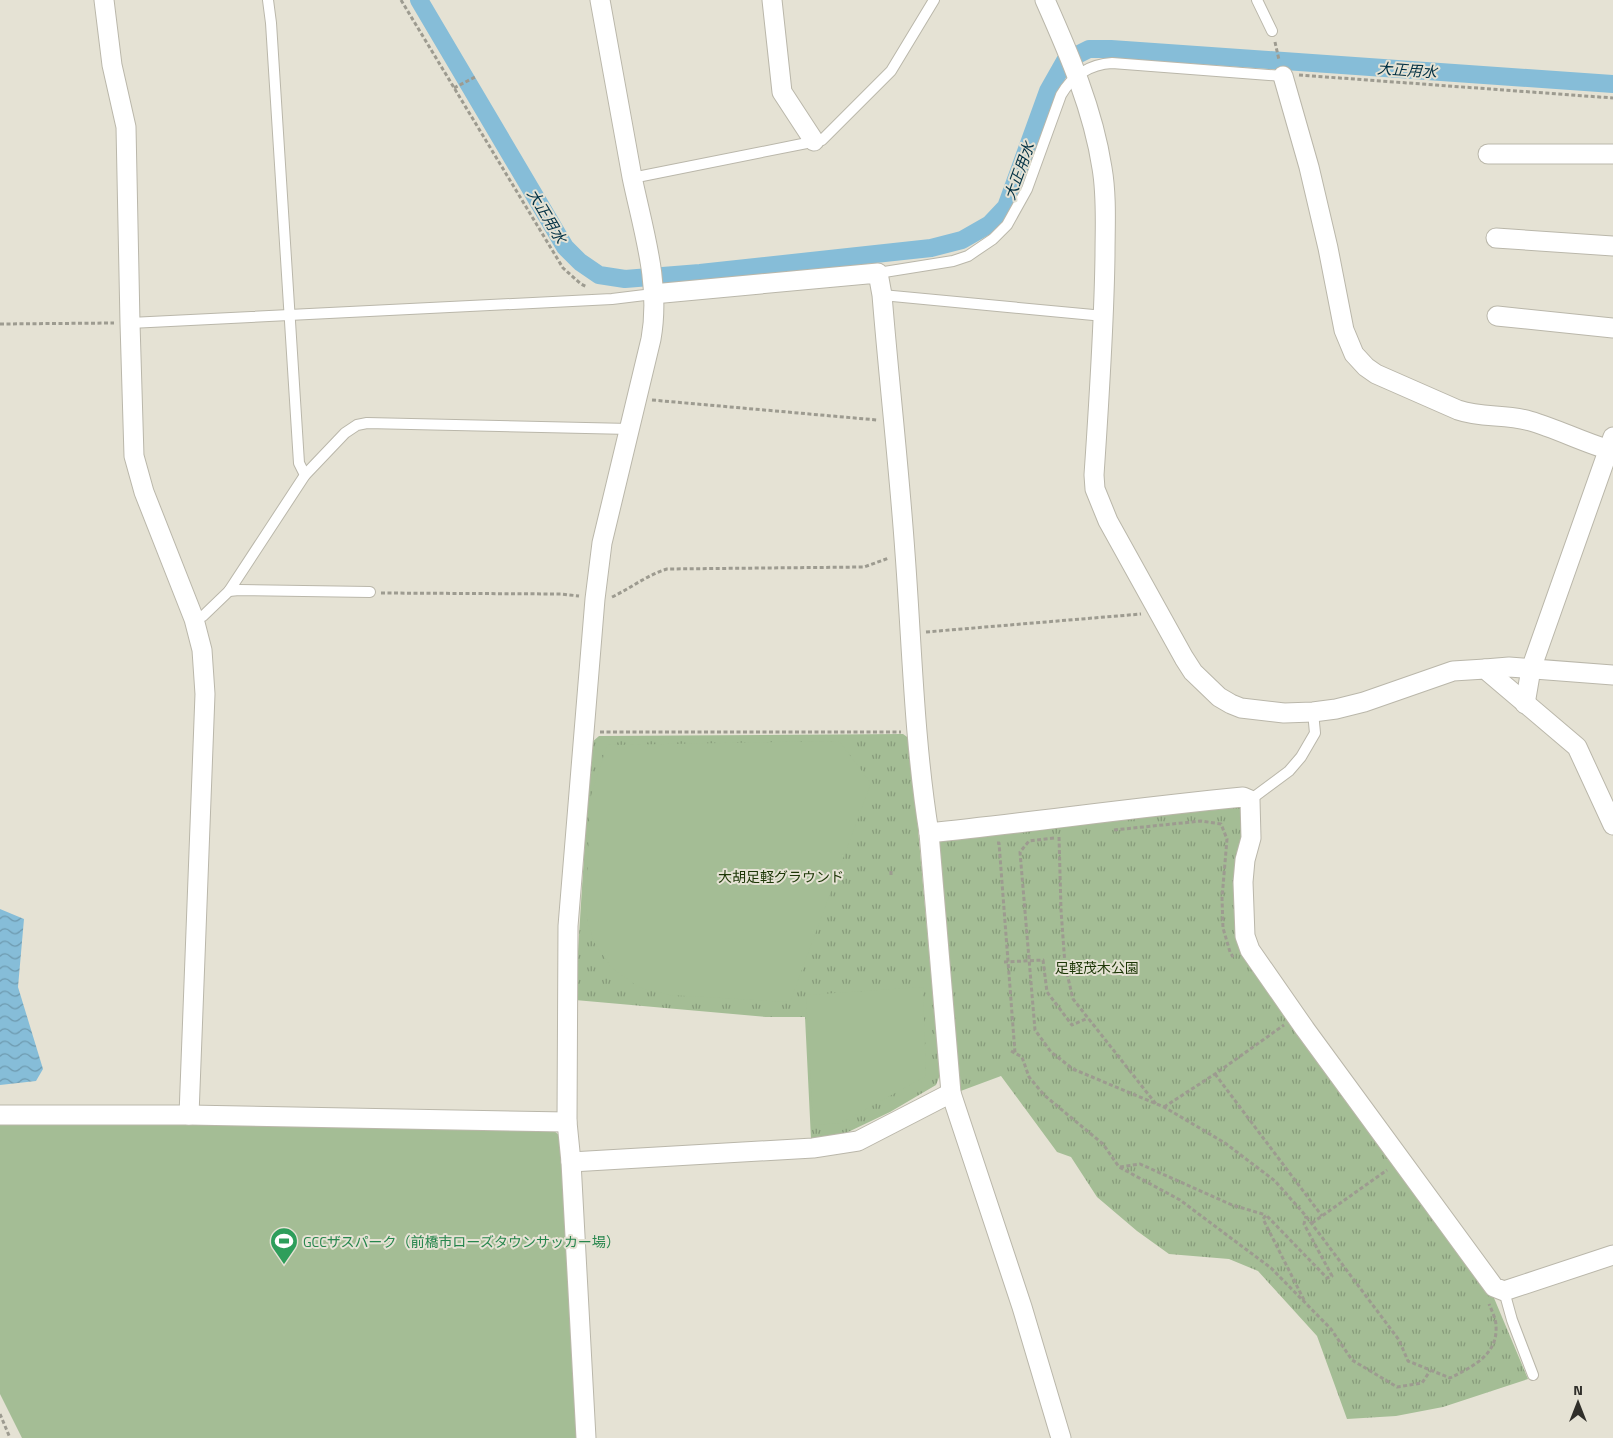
<svg xmlns="http://www.w3.org/2000/svg" width="1613" height="1438" viewBox="0 0 1613 1438" font-family="'Titillium Web','Noto Sans JP',sans-serif">
<style>
.grass{fill:url(#grass-tufts)}
.pitch{fill:#a4bd95}
.water{fill:url(#water-waves)}
.lines{fill:none;stroke-linecap:round;stroke-linejoin:round}
.canal{stroke:#86bdd8;stroke-width:18}
.service-casing{stroke:#bab7aa;stroke-width:12}
.minor-casing{stroke:#bab7aa;stroke-width:21}
.path{stroke:#9d9b90;stroke-width:3;stroke-dasharray:4 2.5;stroke-linecap:butt}
.service{stroke:#fff;stroke-width:10}
.minor{stroke:#fff;stroke-width:19}
.labels{text-anchor:middle;dominant-baseline:central;stroke-width:4;stroke-linejoin:round;paint-order:stroke}
.park-label{font-size:14px;fill:#1c3605;stroke:#e5e2d4}
.leisure-label{font-size:14px;fill:#27864d;stroke:#e5e2d4;text-anchor:start}
.water-label{font-size:15px;font-style:italic;fill:#003043;stroke:#e5e2d4}
</style>
<defs>
<pattern id="grass-tufts" width="24" height="20" patternUnits="userSpaceOnUse" patternTransform="scale(1.25)"><rect width="24" height="20" fill="#a4bd95"/><path d="M3 7l-1-3M5 7V3M7 7l1-3M15 17l-1-3M17 17v-4M19 17l1-3" fill="none" stroke="#869a7a"/></pattern>
<pattern id="water-waves" width="16" height="10" patternUnits="userSpaceOnUse" patternTransform="scale(1.25)"><rect width="16" height="10" fill="#86bdd8"/><path d="M0 5q4-4 8 0t8 0" fill="none" stroke="#6e9aaf"/></pattern>
</defs>
<rect width="100%" height="100%" fill="#e5e2d4"/>
<!-- grass -->
<g class="grass">
<polygon points="903,734 910,739 940,1075 936,1085 890,1112 846,1133 811,1139 805,1017 766,1017 575,1000 591,743 599,736"/>
<polygon points="1240,806 1243,813 1237,886 1245,954 1494,1298 1528,1379 1443,1407 1396,1416 1347,1419 1317,1336 1258,1271 1229,1259 1169,1254 1137,1231 1097,1197 1071,1157 1057,1152 1001,1076 958,1092 934,836"/>
</g>
<!-- pitch -->
<g class="pitch">
<polygon points="839,741 871,783 790,1002 669,995 638,987 611,967 594,942 586,916 590,799 607,745"/>
<polygon points="923,987 926,1076 841,1123 813,1125 806,995"/>
<polygon points="0,1121 551,1128 561,1137 579,1438 22,1438 0,1394"/>
</g>
<!-- water -->
<polygon class="water" points="0,909 24,919 18,987 43,1069 36,1081 0,1085"/>
<g class="lines">
<!-- canal -->
<polyline class="canal" points="419,0 565,247 580,262 599,275 625,279 700,273 931,248 962,240 990,224 1006,207 1048,91 1065,61 1089,49 1111,49 1613,84"/>
<!-- service casing -->
<g class="service-casing">
<g id="service">
<polyline points="268,0 271,23 299,463 305,475"/>
<polyline points="1257,0 1272,31"/>
<polyline points="632,178 822,140 891,71 934,0"/>
<path d="M 878,273 L 953,261 L 968,256 L 993,239 L 1007,225 L 1027,189 L 1061,95 C 1072,76 1090,64 1112,63 L 1283,76"/>
<polyline points="882,295 1104,316"/>
<polyline points="130,323 612,299 653,294"/>
<polyline points="229,591 239,590 370,592"/>
<polyline points="194,619 203,616 229,591 305,475 345,433 357,425 367,423 630,429"/>
<polyline points="1250,800 1289,771 1301,757 1315,733 1313,712"/>
<polyline points="1504,1291 1512,1320 1533,1375"/>
</g>
</g>
<!-- minor casing -->
<g class="minor-casing">
<g id="minor">
<polyline points="104,0 112,65 126,127 130,323 134,456 144,492 194,619 202,650 205,694 189,1115"/>
<polyline points="772,0 782,92 814,141"/>
<path d="M 1045,0 C 1069,54 1093,109 1102,168 C 1107,197 1105,226 1105,255 C 1104,329 1099,402 1094,475 L 1095,489 L 1108,521 L 1184,658 L 1193,672 L 1219,697 L 1231,704 L 1241,708 L 1284,713 L 1313,712 L 1336,709 L 1364,702 L 1453,671 L 1485,669 L 1577,747 L 1613,825"/>
<path d="M 1283,76 L 1309,167 L 1328,248 L 1344,330 L 1354,354 L 1366,367 L 1376,374 L 1458,410 C 1481,418 1506,414 1530,421 C 1558,429 1584,443 1613,451"/>
<polyline points="1488,154 1613,154"/>
<polyline points="1496,238 1613,246"/>
<path d="M 653,294 L 878,273 L 882,295 C 889,381 899,467 905,553 C 912,646 914,740 929,833 L 951,1093 L 1022,1307 L 1061,1438"/>
<polyline points="1497,316 1613,328"/>
<polyline points="1485,669 1509,667 1613,675"/>
<polyline points="1525,704 1531,669 1613,437"/>
<path d="M 929,833 C 1034,822 1138,807 1243,797 L 1250,800 L 1251,838 L 1245,860 L 1243,882 L 1245,936 L 1250,950 L 1305,1029 L 1494,1287 L 1504,1291 L 1613,1255"/>
<polyline points="0,1115 189,1115 567,1122"/>
<polyline points="571,1162 813,1148 858,1141 951,1093"/>
<path d="M 586,1438 L 571,1162 L 567,1122 L 568,926 L 595,599 L 602,543 L 651,339 C 661,284 643,230 632,177 C 621,118 611,59 600,0"/>
</g>
</g>
<!-- path -->
<g class="path">
<polyline points="401,0 563,268 581,284 587,287"/>
<polyline points="1275,42 1279,60"/>
<polyline points="1299,75 1613,98"/>
<polyline points="454,88 477,76"/>
<polyline points="0,324 114,323"/>
<polyline points="652,400 877,420"/>
<polyline points="381,593 561,594 579,596"/>
<path d="M 612,597 C 631,588 647,575 667,569 L 864,567 L 889,558"/>
<polyline points="926,632 1141,614"/>
<polyline points="600,732 901,732"/>
<polyline points="1114,830 1201,821 1221,824 1227,839 1222,898 1223,928 1230,952 1233,957"/>
<polyline points="1059,837 1061,910 1065,965 1073,999 1156,1104"/>
<path d="M 1054,838 L 1029,841 L 1020,852 L 1035,1030 L 1051,1052 L 1073,1069 L 1164,1107 L 1225,1143 L 1275,1181 L 1306,1216 L 1399,1340 L 1408,1361 L 1450,1378 C 1472,1367 1498,1355 1496,1326 C 1496,1319 1492,1311 1489,1304"/>
<polyline points="997,843 999,843 1015,1053"/>
<polyline points="891,871 891,876"/>
<polyline points="1004,962 1043,960 1047,992 1072,1025 1088,1018"/>
<polyline points="1011,1051 1022,1057 1029,1077 1044,1095 1103,1144 1119,1167 1180,1200 1271,1268 1331,1329 1352,1360 1397,1387 1422,1383 1430,1371"/>
<polyline points="1215,1074 1322,1216"/>
<polyline points="1164,1107 1215,1074 1284,1025"/>
<polyline points="1120,1167 1140,1164 1232,1205 1266,1215"/>
<polyline points="1312,1223 1387,1170"/>
<polyline points="1304,1300 1263,1219 1266,1215 1327,1278 1332,1276 1304,1224 1306,1216"/>
<polyline points="0,1414 10,1438"/>
</g>
<!-- service -->
<use href="#service" class="service"/>
<!-- minor -->
<use href="#minor" class="minor"/>
</g>
<!-- icons -->
<defs>
<g id="stadium-pin" transform="scale(1.4375)"><path d="M0 17L-7.5 6A9.5 9.5 0 1 1 7.5 6Z" fill="#2e9e5b" stroke="#e5e2d4"/><path d="M0-5a6.5 5 0 1 0 0 10a6.5 5 0 1 0 0-10ZM-3.5-1.8h7v3.6h-7Z" fill="#fff"/></g>
</defs>
<g fill-rule="evenodd">
<use href="#stadium-pin" x="284" y="1241"/>
</g>
<g class="labels">
<!-- park labels -->
<g class="park-label">
<text x="781" y="876">大胡足軽グラウンド</text>
<text x="1097" y="967">足軽茂木公園</text>
</g>
<!-- leisure labels -->
<g class="leisure-label">
<text x="303" y="1241">GCCザスパーク（前橋市ローズタウンサッカー場）</text>
</g>
<!-- water labels -->
<g class="water-label">
<text transform="translate(1407 70) rotate(4)">大正用水</text>
<text transform="translate(1019 171) rotate(-70)">大正用水</text>
<text transform="translate(547 216) rotate(59)">大正用水</text>
</g>
</g>
<!-- north arrow -->
<g transform="translate(1578 1403)" stroke="#e5e2d4" stroke-width="4" paint-order="stroke">
<path d="M0-4L9 19L0 12L-9 19Z" fill="#302f2a"/>
<text y="-8" font-size="14" font-weight="bold" text-anchor="middle" fill="#302f2a">N</text>
</g>
</svg>
